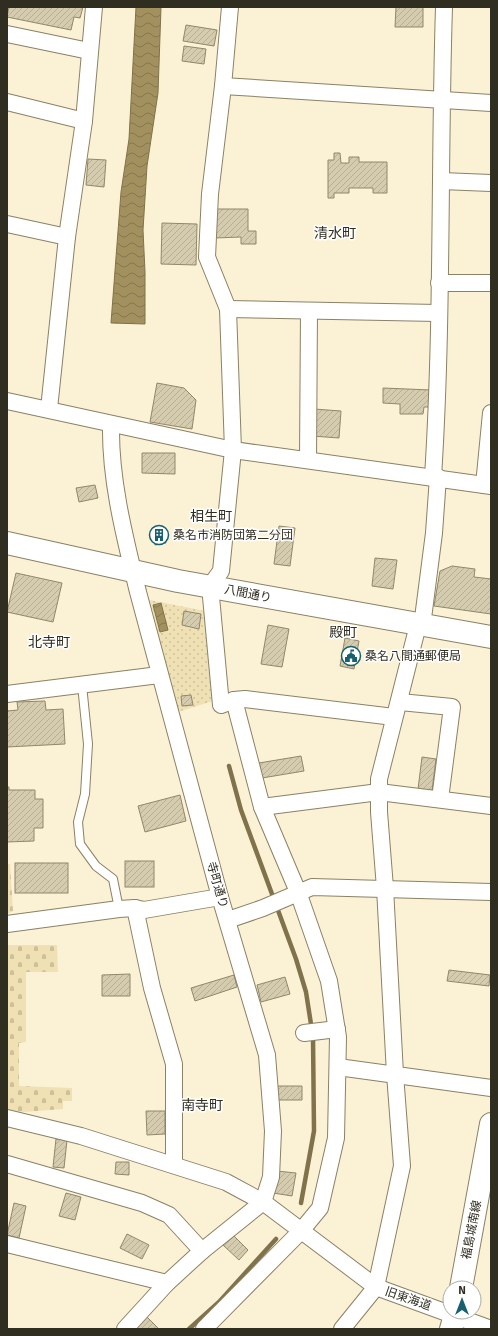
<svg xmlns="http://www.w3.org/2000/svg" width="498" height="1336" viewBox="0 0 498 1336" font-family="Signika,'Noto Sans JP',sans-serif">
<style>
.green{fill:url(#green-dots)}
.cemetery{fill:url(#cemetery-stones)}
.water{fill:url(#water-waves);stroke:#80734c}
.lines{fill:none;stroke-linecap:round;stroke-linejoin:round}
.stream{stroke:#80734c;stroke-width:4.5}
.building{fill:url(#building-hatch);stroke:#90876c}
.lane-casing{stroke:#8a8166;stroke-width:10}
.street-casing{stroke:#8a8166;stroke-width:18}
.secondary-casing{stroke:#8a8166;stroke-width:24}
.lane{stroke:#fff;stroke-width:8}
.street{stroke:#fff;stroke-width:16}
.secondary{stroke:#fff;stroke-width:22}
.labels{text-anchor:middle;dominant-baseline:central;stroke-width:3;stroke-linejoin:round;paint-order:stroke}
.poi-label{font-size:12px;fill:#302d21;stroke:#fff;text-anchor:start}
.street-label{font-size:12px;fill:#302d21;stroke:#fff}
.quarter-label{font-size:14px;fill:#302d21;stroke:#fff}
</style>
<defs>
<pattern id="green-dots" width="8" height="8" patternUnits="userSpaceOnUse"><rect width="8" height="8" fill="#f0e1b4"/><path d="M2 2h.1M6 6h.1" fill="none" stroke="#cec19a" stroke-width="1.8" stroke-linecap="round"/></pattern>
<pattern id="cemetery-stones" width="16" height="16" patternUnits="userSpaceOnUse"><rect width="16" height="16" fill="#f0e1b4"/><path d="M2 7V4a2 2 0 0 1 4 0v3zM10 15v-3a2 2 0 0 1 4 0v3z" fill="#cec19a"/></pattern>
<pattern id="water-waves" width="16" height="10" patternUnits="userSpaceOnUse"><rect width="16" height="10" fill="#a2915f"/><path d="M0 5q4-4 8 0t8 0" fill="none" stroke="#84774e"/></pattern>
<pattern id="building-hatch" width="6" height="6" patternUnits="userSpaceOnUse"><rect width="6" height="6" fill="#d5cbae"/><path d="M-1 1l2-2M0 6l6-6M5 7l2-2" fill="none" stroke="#b7af95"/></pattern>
</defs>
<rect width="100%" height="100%" fill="#fbf1d4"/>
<!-- green -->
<polygon class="green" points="150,600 205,611 214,697 213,701 178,712"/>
<!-- cemetery -->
<g class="cemetery">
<polygon points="7,864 10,864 13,911 7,914"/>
<polygon points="7,945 57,945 58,972 26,972 26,1042 19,1043 19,1086 72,1088 72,1101 63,1101 63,1109 24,1112 7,1111"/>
</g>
<!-- water -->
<g class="water">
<polygon points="136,7 161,7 158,93 147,166 143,230 145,272 145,324 111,323 121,192 129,139"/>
<polygon points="161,603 168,630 160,632 153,605"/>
</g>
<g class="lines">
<!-- stream -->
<g class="stream">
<polyline points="229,766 241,810 296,959 306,992 313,1037 314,1131 301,1203"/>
<polyline points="189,1329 219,1302 276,1239"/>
</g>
</g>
<!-- building -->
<g class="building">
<polygon points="9,7 83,7 80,18 74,17 71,30 7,17"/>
<polygon points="396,7 423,7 423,27 395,27"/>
<polygon points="186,25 217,30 214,46 183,41"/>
<polygon points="184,46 206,49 204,64 182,61"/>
<polygon points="334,153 340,153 341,163 349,163 349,157 359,157 359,162 387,162 387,193 373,193 373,188 349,188 349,193 334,193 334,198 328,198 328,160 334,160"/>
<polygon points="88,159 106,160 104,187 86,185"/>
<polygon points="215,209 248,209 248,231 256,231 256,244 241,244 241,237 215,238"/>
<polygon points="162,223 197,224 196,265 161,264"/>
<polygon points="157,383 184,388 196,400 192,429 150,422"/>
<polygon points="383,388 431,390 430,407 424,407 423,414 400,414 400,404 383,403"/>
<polygon points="314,409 341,411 339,438 312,436"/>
<polygon points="142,453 175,453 175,474 142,473"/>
<polygon points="95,485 98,498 79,502 76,488"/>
<polygon points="162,526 166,543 155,545 152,528"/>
<polygon points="279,526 295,528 290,566 274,564"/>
<polygon points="375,558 397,560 393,589 372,586"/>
<polygon points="452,566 475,569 474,577 491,579 491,614 434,606 440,571"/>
<polygon points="16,573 62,583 53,622 7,612"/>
<polygon points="184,611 201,614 199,629 182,625"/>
<polygon points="268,625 289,629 282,667 261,664"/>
<polygon points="345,638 359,641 354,669 340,666"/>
<polygon points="191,695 193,705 182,706 181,696"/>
<polygon points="45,701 46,710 63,709 65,744 7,747 7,711 18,710 17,702"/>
<polygon points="301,756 304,771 262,778 259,763"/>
<polygon points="422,757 436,759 432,791 418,789"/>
<polygon points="7,787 9,787 9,790 35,790 35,799 43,799 43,828 34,828 34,841 7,842"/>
<polygon points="180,795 186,821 145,832 138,806"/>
<rect x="125" y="861" width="29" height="26"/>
<rect x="15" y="863" width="53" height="30"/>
<polygon points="449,970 490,975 489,986 447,981"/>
<polygon points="130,974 130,996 102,996 102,975"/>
<polygon points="234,975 237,987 195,1001 191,988"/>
<polygon points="285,977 290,994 261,1002 257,985"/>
<polygon points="275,1086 302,1086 302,1100 276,1100"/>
<polygon points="146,1111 165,1111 165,1134 147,1135"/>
<polygon points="56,1139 67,1140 64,1168 53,1167"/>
<polygon points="116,1162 129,1162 129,1175 115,1174"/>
<polygon points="277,1171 296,1173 292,1196 273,1193"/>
<polygon points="66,1193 81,1197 75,1220 59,1216"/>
<polygon points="14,1203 26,1206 19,1238 7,1235"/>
<polygon points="127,1234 149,1245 142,1259 120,1248"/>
<polygon points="233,1235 248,1250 239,1260 223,1245"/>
<polygon points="147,1317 159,1329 134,1329"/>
</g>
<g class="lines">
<!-- lane casing -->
<g class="lane-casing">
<polyline id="lane" points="82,685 88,744 85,794 78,822 80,844 96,866 113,879 119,909"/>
</g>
<!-- street casing -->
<g class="street-casing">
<g id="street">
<polyline points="7,34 89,51"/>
<polyline points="223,86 491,103"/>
<polyline points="7,102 84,121"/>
<polyline points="441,181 491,183"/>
<polyline points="7,224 67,237"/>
<polyline points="439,283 491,283"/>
<polyline points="228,309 438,313"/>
<polyline points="7,401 233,450 491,486"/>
<polyline points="49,409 67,237 84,121 94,7"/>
<path d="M 111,425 C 110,481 125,538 138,592 L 220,897 L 267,1055 L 273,1131 L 271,1177 L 263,1202"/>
<polyline points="308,460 309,311"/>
<path d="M 433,477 C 443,321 439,164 444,7"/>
<polyline points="484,485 491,413"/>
<polyline points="422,626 434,533 438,477"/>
<polyline points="7,694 159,675"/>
<polyline points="234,700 245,699 394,717"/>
<polyline points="400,702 452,707 440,799"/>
<polyline points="262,807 379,792 491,806"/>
<polyline points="135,908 152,988 174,1064 174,1165"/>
<polyline points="228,920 263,908 312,887 491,892"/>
<polyline points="7,924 119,909 135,908 144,910 220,897"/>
<polyline points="304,1033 337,1029"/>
<polyline points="338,1067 491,1088"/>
<polyline points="7,1118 81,1136 226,1182 263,1202 376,1287 491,1329"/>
<polyline points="7,1164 142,1203 169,1215 202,1251"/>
<polyline points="7,1244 167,1283"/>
<polyline points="125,1329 167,1283 202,1251 263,1202"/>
<polyline points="204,1329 301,1231 320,1208 336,1138 338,1037 329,981 298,892 262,807 234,700 221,705 210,586 221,571 233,450 228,309 207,257 210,194 223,86 230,7"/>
<polyline points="342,1329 376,1287 402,1166 395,1074 385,888 379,812 379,779 418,625"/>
</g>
</g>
<!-- secondary casing -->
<g class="secondary-casing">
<g id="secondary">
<polyline points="7,543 178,581 491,637"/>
<polyline points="461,1288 491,1124"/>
<polyline points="451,1329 456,1312"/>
</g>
</g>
<!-- lane -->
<use href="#lane" class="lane"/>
<!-- street -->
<use href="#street" class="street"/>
<!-- secondary -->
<use href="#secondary" class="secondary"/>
</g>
<!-- icons -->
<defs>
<g id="building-ring" transform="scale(1)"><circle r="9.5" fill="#fff" stroke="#186070" stroke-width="1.5"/><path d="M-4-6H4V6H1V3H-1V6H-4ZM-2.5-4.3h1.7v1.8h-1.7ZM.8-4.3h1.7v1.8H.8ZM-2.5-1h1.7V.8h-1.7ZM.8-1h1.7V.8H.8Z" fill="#186070"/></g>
<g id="civic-ring" transform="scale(1)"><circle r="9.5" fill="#fff" stroke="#186070" stroke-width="1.5"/><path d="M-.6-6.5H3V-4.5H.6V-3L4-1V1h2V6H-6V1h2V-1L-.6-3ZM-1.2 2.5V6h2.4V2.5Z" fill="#186070"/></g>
</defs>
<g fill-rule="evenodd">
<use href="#building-ring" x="159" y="535"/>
<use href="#civic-ring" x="351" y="656"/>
</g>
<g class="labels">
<!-- poi labels -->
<g class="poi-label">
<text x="173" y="535">桑名市消防団第二分団</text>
<text x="365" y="656">桑名八間通郵便局</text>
</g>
<!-- street labels -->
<g class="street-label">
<text transform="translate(248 594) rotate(11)">八間通り</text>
<text transform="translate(217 885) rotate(74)">寺町通り</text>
<text transform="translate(472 1230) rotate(-79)">福島城南線</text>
<text transform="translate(408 1299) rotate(19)">旧東海道</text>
</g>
<!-- quarter labels -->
<g class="quarter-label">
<text x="335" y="233">清水町</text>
<text x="211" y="516">相生町</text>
<text x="343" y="632">殿町</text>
<text x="49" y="642">北寺町</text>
<text x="202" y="1105">南寺町</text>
</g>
</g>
<!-- border -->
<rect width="498" height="1336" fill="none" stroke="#302d21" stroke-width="16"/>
<!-- north arrow -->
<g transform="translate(462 1300)"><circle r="19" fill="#ffffff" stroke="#acaba6"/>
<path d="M0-3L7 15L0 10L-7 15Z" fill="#186070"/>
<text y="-6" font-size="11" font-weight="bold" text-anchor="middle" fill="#302d21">N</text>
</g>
</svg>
